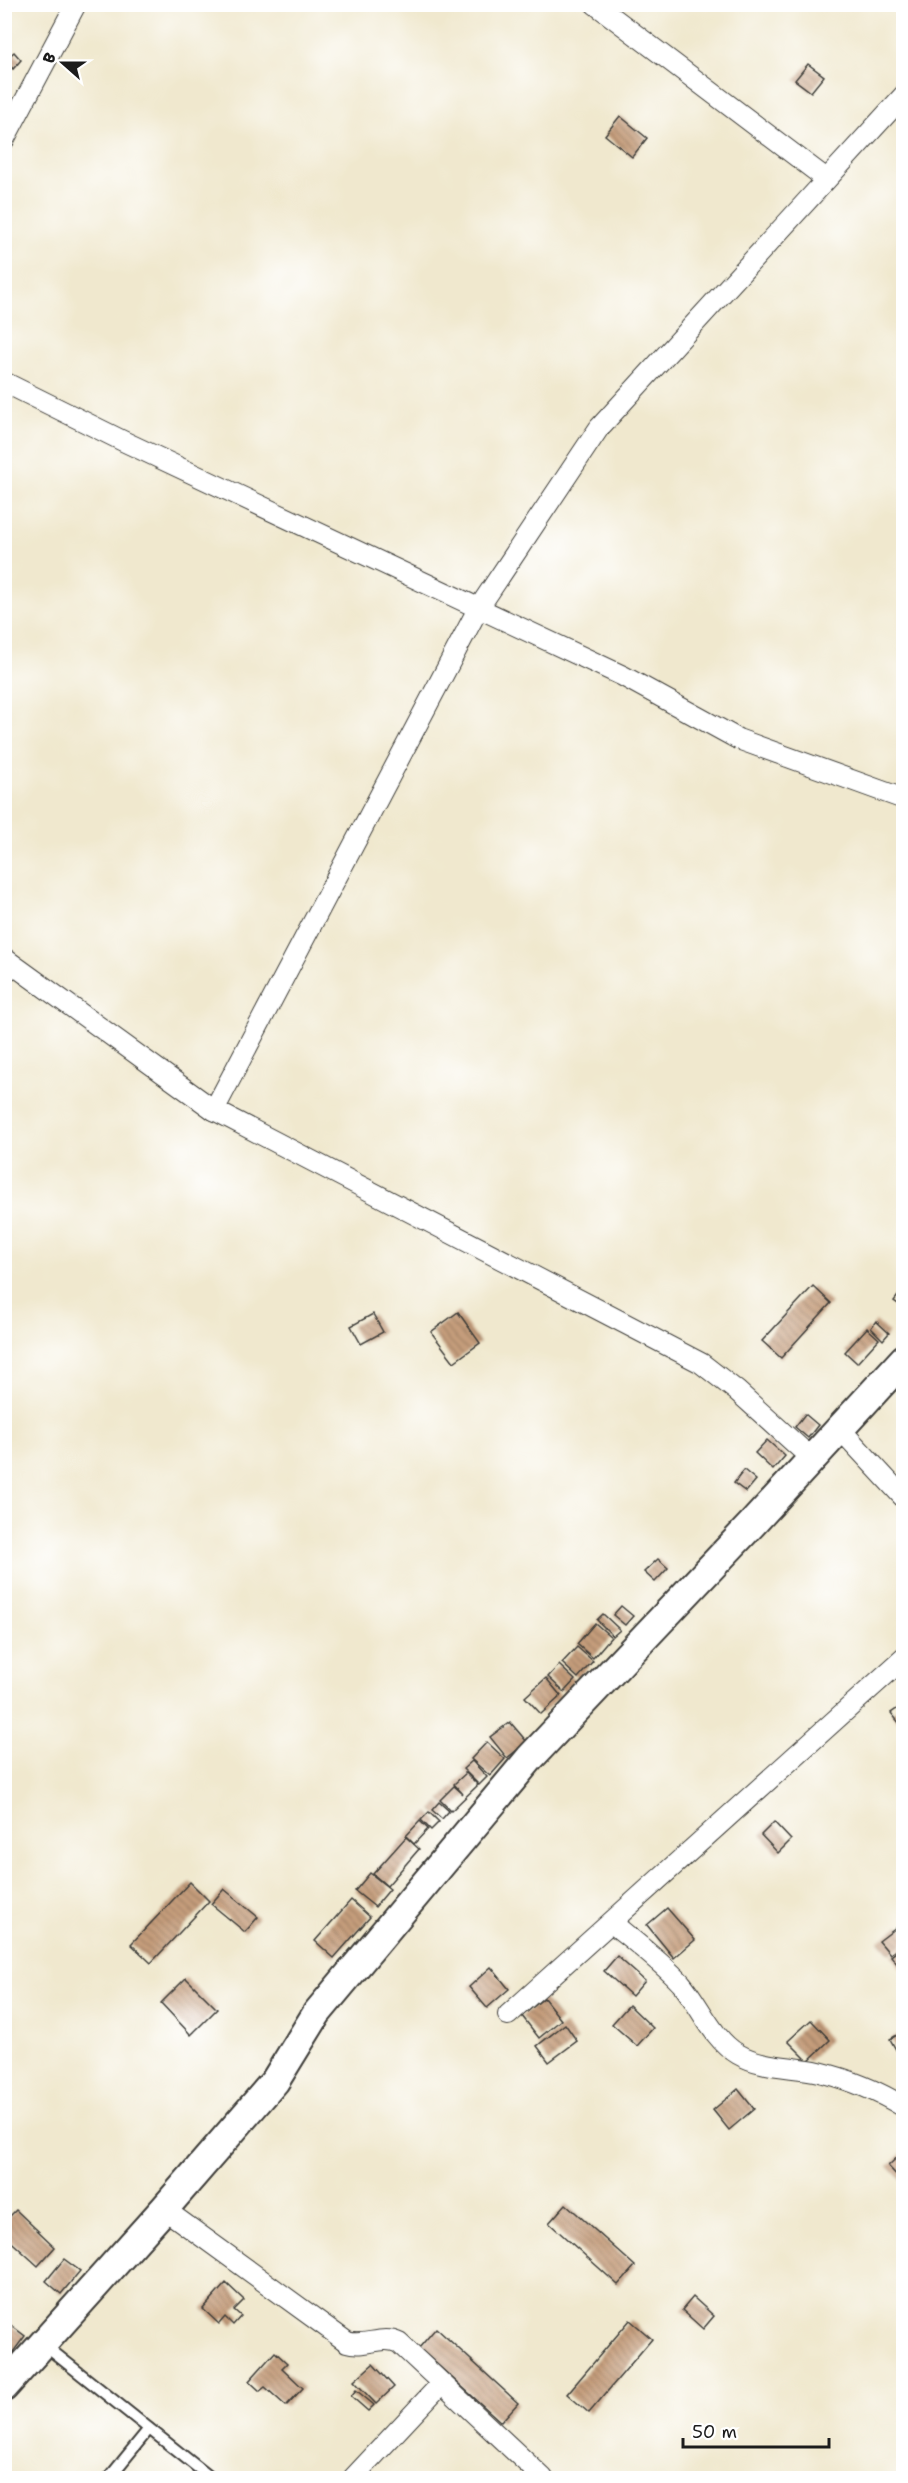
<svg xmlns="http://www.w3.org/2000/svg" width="908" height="2483" viewBox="0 0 908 2483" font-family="'Shantell Sans',sans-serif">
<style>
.building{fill:url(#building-back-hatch)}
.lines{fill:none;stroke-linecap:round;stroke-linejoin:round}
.lane-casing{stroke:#3c3b37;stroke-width:14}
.street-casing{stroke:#3c3b37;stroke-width:22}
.secondary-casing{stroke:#3c3b37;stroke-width:32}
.lane{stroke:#fff;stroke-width:10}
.street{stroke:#fff;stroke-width:20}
.secondary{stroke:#fff;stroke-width:28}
</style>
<defs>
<pattern id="building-back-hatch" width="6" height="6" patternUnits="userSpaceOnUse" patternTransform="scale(1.5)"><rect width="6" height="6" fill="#c59d7b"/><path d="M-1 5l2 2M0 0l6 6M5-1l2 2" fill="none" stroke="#9f7f64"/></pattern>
</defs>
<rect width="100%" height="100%" fill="#fff"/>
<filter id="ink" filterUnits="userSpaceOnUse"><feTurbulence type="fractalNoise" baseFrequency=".0167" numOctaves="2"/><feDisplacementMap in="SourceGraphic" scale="12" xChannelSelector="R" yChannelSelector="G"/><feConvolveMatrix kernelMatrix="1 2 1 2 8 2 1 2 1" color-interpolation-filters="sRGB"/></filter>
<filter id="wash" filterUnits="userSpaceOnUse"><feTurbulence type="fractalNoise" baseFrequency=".008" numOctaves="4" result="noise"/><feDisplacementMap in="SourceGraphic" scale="24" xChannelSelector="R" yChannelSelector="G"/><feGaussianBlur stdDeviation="1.35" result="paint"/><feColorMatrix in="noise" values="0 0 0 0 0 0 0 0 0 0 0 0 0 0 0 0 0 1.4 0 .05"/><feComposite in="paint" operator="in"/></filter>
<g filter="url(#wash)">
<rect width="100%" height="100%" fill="#f0e8ce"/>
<g id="blocks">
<!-- building -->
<g class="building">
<polygon points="14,52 21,60 13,69 5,60"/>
<polygon points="808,64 824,76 811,92 795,80"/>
<polygon points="620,116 647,138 632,157 605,135"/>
<polygon points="813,1286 831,1303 781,1358 762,1341"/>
<polygon points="904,1288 904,1308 894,1301"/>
<polygon points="458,1312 480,1343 454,1362 431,1332"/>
<polygon points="373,1314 383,1332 361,1344 351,1326"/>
<polygon points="876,1321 889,1333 883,1340 871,1328"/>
<polygon points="867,1328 879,1339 857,1363 845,1352"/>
<polygon points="805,1414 818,1425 808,1438 795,1427"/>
<polygon points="767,1440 785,1456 773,1470 755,1453"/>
<polygon points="744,1470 756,1480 746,1492 734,1483"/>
<polygon points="658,1559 668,1568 655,1582 644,1572"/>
<polygon points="621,1606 633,1616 625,1625 613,1615"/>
<polygon points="603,1614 620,1630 613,1636 597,1620"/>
<polygon points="595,1623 611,1637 593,1658 577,1644"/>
<polygon points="577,1647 593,1661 578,1678 562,1663"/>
<polygon points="559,1665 575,1680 564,1692 548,1677"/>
<polygon points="546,1678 561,1696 541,1714 525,1697"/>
<polygon points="904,1704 904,1729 891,1713"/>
<polygon points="510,1722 527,1742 507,1758 490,1737"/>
<polygon points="487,1742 505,1759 490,1776 471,1759"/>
<polygon points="472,1761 487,1777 479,1785 463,1769"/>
<polygon points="466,1773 478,1785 451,1811 440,1800 454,1786 463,1794 454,1784"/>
<polygon points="439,1802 449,1811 442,1819 432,1810"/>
<polygon points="429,1812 439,1822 431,1830 421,1820"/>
<polygon points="420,1821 428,1829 414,1844 406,1836"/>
<polygon points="774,1822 791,1840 778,1853 761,1835"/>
<polygon points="406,1837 419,1849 387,1886 373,1874"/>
<polygon points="370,1873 390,1889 375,1907 355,1891"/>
<polygon points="190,1882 209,1901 151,1963 131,1944"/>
<polygon points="224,1889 258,1917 245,1932 211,1904"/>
<polygon points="351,1900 370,1917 334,1958 315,1941"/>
<polygon points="667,1908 695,1940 674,1958 647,1925"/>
<polygon points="900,1925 904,1930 904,1944 890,1954 879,1941"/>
<polygon points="904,1946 904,1973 891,1956"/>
<polygon points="617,1956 645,1981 632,1996 604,1971"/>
<polygon points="491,1967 509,1989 487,2008 469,1987"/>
<polygon points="186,1978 217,2009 191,2035 161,2003"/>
<polygon points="544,1998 561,2020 539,2038 522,2016"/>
<polygon points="629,2005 653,2028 637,2046 612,2024"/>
<polygon points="811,2020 830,2040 808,2061 788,2041"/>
<polygon points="565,2024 577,2041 549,2062 537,2046"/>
<polygon points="904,2031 904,2064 890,2039"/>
<polygon points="738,2089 754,2109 729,2130 713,2110"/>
<polygon points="904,2151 904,2183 888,2166"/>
<polygon points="566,2204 635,2266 618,2285 549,2223"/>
<polygon points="16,2210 55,2247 38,2266 4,2235 4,2222"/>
<polygon points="64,2259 80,2271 61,2294 46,2281"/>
<polygon points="226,2283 244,2300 234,2310 241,2316 233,2325 225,2317 219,2324 203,2309"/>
<polygon points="693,2297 714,2316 703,2329 682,2310"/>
<polygon points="630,2320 652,2339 589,2413 567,2394"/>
<polygon points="8,2323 25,2336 4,2364 4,2328"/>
<polygon points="436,2328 518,2403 501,2422 419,2348"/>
<polygon points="275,2352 287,2363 282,2368 303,2388 286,2406 265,2387 260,2391 249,2381"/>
<polygon points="373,2364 394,2387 376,2404 354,2381"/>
<polygon points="356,2390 374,2405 368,2411 351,2396"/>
</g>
</g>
</g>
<g filter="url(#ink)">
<use href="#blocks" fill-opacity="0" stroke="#3c3b37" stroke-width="1.5"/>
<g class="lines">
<!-- lane casing -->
<g class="lane-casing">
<g id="lane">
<polyline points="43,2344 211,2478"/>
<polyline points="109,2478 149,2429"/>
</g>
</g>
<!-- street casing -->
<g class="street-casing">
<g id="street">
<polyline points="595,4 825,178"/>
<polyline points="4,140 76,4"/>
<polyline points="4,382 123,441 623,676 738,739 904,799"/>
<polyline points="4,958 214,1110 701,1363 737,1391 812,1459"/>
<polyline points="214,1110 478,609 599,428 904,95"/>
<polyline points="840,1429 904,1498"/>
<path d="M 612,1923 C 635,1942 660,1961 681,1983 C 700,2005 712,2039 738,2054 C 762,2068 792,2066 819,2072 C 848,2079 878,2091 904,2107"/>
<polyline points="508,2015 904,1658"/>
<path d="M 164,2209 L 347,2342 C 365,2348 382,2334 399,2343 L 543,2478"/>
<polyline points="353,2478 441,2384"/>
</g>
</g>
<!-- secondary casing -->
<g class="secondary-casing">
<polyline id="secondary" points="4,2387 164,2209 275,2081 317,2013 530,1758 753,1523 904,1359"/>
</g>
<!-- lane -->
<use href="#lane" class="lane"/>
<!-- street -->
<use href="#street" class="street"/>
<!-- secondary -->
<use href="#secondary" class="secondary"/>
</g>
</g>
<!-- margin -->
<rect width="908" height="2483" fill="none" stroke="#fff" stroke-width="24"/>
<!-- north arrow -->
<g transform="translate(63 63) rotate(291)" stroke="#ffffff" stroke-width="4.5" paint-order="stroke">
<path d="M0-4.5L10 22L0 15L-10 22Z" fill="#1c1c1c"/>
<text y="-9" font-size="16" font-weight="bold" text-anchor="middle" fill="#1c1c1c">B</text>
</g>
<!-- scale -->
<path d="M683 2438v9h146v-9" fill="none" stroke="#1c1c1c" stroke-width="3"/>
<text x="692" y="2438" font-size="18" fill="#1c1c1c" stroke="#ffffff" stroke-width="4.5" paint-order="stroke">50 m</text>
</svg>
